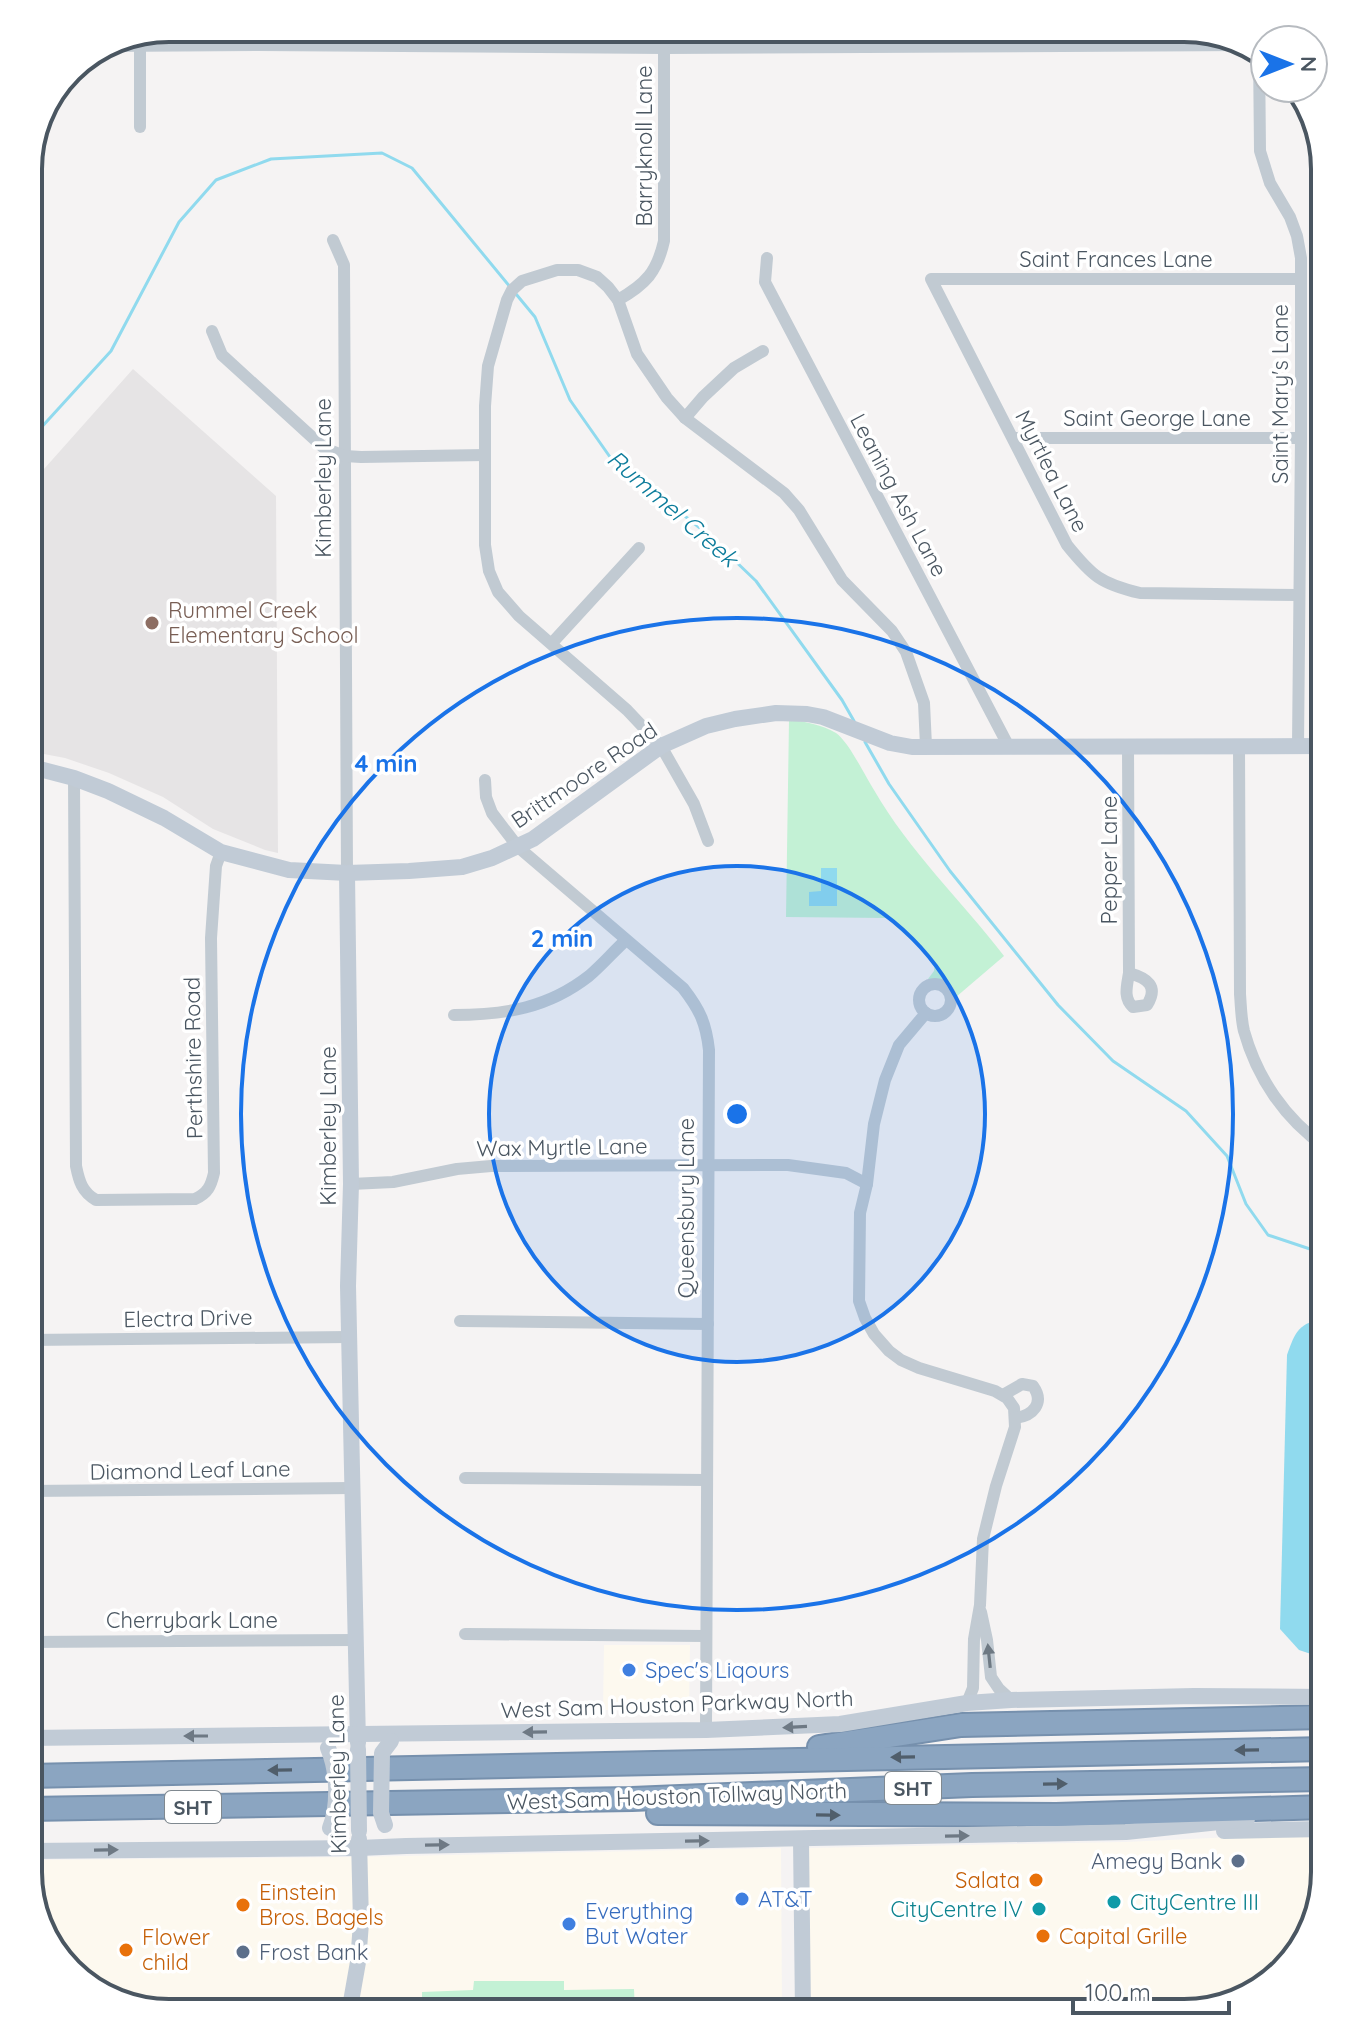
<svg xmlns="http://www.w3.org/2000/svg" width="1353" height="2041" viewBox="0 0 1353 2041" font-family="Quicksand,sans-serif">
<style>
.commercial{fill:#fdf9ef}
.education{fill:#e6e4e5}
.green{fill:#c3f1d5}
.water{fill:#90daee}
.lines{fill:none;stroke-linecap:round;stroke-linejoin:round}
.stream{stroke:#90daee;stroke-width:3}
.highway-casing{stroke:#7690ad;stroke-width:26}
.street{stroke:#c1cad2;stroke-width:12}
.secondary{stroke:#c1cbd6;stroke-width:16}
.highway{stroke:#8ba5c1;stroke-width:22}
.secondary-bridge{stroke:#c1cbd6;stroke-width:16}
.oneway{fill:#6e7983}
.oneway2{fill:#6e7984}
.oneway3{fill:#505e6b}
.ring{fill:none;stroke:#1a73e8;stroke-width:4}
.education-dot{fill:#8d6e63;stroke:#fff;stroke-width:3}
.shop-dot{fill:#3f7fe0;stroke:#fff;stroke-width:3}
.service-dot{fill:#5c6f8a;stroke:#fff;stroke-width:3}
.food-dot{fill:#e8710a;stroke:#fff;stroke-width:3}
.culture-dot{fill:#0f9aa8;stroke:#fff;stroke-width:3}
.labels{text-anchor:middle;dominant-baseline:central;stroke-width:7;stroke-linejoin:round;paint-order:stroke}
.shield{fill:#fff;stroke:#808990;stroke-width:2}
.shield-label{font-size:20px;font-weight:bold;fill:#4a5661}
.street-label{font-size:22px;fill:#4a5661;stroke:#fff}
.education-label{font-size:22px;fill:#785e54;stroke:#fff;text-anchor:start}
.shop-label{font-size:22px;fill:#366cbe;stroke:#fff;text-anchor:start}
.service-label{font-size:22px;fill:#4e5e75;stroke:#fff;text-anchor:end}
.food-label{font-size:22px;fill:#c56008;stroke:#fff;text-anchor:start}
.culture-label{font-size:22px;fill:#0d838f;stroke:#fff;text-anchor:start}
.water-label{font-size:24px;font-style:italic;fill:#0c7c9b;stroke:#fff}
.rim{fill:none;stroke:#4a5661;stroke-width:4}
.centre{fill:#1a73e8;stroke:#fff;stroke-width:4}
.ring-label{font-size:24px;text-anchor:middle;font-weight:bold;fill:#1a73e8;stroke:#fff;stroke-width:7;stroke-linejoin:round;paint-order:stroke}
</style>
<rect width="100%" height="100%" fill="#f5f3f3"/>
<!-- commercial -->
<g class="commercial">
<polygon points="604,1645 690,1645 689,1710 603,1710"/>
<polygon points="1280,1835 1325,1835 1325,1873 1306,1943 1254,1994 1185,2013 809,2013 806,1848 1125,1842"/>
<polygon points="781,1848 782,2013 160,2013 98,1994 47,1942 28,1872 28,1860 354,1857"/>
</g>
<!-- education -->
<polygon class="education" points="133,369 276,496 278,853 265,850 213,829 163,797 109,773 65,758 28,751 28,487"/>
<!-- green -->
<g class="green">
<path d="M 789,720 C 804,721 823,725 836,733 C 849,742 865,776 874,790 C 909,851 961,900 1004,956 L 956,997 C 950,983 944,979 928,979 L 934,971 L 935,962 L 887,918 L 786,917 Z"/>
<polygon points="474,1981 564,1981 564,1990 634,1989 635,2013 617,2013 616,2010 587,2011 586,2013 430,2013 422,2004 422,1992 473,1990"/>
</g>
<!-- water -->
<g class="water">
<polygon points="821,868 837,868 837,906 809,906 809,892 821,891"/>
<path d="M 1325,1319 L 1325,1658 L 1323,1658 L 1299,1650 L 1280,1629 L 1287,1355 C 1295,1332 1299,1322 1325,1319 Z"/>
</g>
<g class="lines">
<!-- stream -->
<g class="stream">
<polyline points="516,294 535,317 570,400 610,457 705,532 756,581 842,700 854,721"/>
<polyline points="28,442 111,351 179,222 216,180 271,159 382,153 412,168 511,288"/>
<polyline points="865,742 889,784 950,871 1058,1005 1113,1061 1186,1111 1227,1156 1246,1204 1268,1235 1325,1254"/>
</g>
<!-- highway casing -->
<g class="highway-casing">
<g id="highway">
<polyline points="819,1747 961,1725 1325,1717"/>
<polyline points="28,1776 1325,1749"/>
<polyline points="28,1809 632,1799 972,1785 1325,1779"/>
<polyline points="658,1813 1056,1815 1325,1807"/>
</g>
</g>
<!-- street -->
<g class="street">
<polyline points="258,28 258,45"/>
<polyline points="104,46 258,45 664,48 1249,45"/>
<polyline points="140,46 140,127"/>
<polyline points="1259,51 1260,151 1270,183 1290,217 1297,236 1301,258 1301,438 1298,746"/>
<polyline points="333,240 344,265 347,873"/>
<polyline points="767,258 765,282 1009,747"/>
<path d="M 618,300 C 646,284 657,272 664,241 L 664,28"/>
<polyline points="212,331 222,355 324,448 345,456 361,457 485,455"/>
<polyline points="685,418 703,397 734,368 763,351"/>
<polyline points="1013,438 1301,438"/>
<path d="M 1298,595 L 1140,593 C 1101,584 1092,576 1067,545 L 931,279 L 1301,279"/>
<polyline points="552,643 639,548"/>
<path d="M 1239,746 L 1240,994 C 1241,1006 1241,1019 1244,1031 C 1257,1078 1285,1119 1325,1147"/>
<path d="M 1128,747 L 1129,973 C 1127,986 1123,998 1133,1007 L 1147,1005 C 1159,986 1147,978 1129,973"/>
<path d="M 74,778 L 76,1166 C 79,1181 82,1192 96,1200 L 195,1199 C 208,1193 211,1186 214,1173 L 211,938 L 216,866 L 221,852"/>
<path d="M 485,780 L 486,797 L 492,813 L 518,847 L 683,988 C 700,1010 706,1023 709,1050 L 706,1730"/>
<polyline points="708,841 694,804 661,746 627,710 519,616 498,592 489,571 485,545 485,406 488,366 507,300 512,290 522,281 557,270 578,270 597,277 608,287 618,300 637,354 667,398 685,418 784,493 799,510 842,580 892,631 906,652 924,703 926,746"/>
<circle cx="935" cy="1000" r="16"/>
<polyline points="926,1013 899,1045 885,1080 874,1124 867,1184 860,1213 859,1301 865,1318 874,1334 889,1351 901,1360 919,1368 995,1391 1007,1398 1014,1408 1015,1427 996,1486 983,1539 980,1605 974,1639 973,1688 967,1703"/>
<path d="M 454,1015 C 505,1015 548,1008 589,976 C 602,965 613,952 625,941"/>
<polyline points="351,1184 393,1182 457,1169 491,1166 788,1165 846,1173 867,1184"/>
<polyline points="460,1321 708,1324"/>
<polyline points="28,1340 349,1337"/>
<path d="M 1003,1395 L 1022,1384 L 1033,1386 C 1045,1403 1033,1416 1015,1418"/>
<polyline points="465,1478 706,1480"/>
<polyline points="28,1491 352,1488"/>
<polyline points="981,1612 987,1640 991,1677 999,1689 1011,1700"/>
<polyline points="465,1634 705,1636"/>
<polyline points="28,1642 356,1640"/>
</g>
<!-- secondary -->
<g class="secondary">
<polyline points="28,766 74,778 108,791 164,818 221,852 289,870 347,873 409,871 462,867 492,858 533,839 661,746 706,726 735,719 776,713 807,714 823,717 890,743 912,747 1325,746"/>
<polyline points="347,873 351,1184 348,1286 358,1743"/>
<polyline points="28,1738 706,1730 840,1724 967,1703 1011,1700 1194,1696 1325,1697"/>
<polyline points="1224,1831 1325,1829"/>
<polyline points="801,1839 803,2013"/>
<polyline points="28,1851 359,1848 406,1846 1126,1832 1247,1819"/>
<polyline points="349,2013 358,1962 361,1923 359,1839"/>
</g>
<!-- highway -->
<use href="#highway" class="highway"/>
<!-- secondary-bridge -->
<g class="secondary-bridge">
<path d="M 328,1748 C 338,1771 339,1805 330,1828"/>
<polyline points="358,1749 359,1831"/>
<polyline points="385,1825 381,1813 382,1753 391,1741"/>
</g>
</g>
<!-- one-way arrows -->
<defs><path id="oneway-solid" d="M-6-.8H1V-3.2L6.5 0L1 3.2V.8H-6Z" transform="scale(2)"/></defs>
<use class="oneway" href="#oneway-solid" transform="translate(989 1656) rotate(-96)"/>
<g class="oneway2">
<use href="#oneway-solid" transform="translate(795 1727) rotate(177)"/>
<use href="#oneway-solid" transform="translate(535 1732) rotate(179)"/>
<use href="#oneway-solid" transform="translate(196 1736) rotate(180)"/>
<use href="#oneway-solid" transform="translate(957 1836) rotate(-1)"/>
<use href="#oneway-solid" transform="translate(697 1841) rotate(-1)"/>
<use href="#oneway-solid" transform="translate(437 1845) rotate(-1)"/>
<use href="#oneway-solid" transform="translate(106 1850) rotate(-1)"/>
</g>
<g class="oneway3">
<use href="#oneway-solid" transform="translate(1247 1750) rotate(179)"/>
<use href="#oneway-solid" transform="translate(903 1757) rotate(179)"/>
<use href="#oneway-solid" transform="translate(280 1770) rotate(179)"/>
<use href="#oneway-solid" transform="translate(1055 1784) rotate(-1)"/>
<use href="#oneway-solid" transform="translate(828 1815) rotate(1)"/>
</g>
<!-- distance rings -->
<circle cx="737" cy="1114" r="248" fill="#1a73e8" fill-opacity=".12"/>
<g class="ring">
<circle cx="737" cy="1114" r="248"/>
<circle cx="737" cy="1114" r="496"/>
</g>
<!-- markers -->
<circle class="education-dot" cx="152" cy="623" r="8"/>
<g class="shop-dot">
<circle cx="629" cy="1670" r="8"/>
<circle cx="742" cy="1899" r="8"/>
<circle cx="569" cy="1924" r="8"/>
</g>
<g class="service-dot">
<circle cx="1238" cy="1861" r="8"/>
<circle cx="243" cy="1952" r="8"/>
</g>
<g class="food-dot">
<circle cx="1036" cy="1880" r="8"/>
<circle cx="243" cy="1905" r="8"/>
<circle cx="1043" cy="1936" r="8"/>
<circle cx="126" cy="1950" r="8"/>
</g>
<g class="culture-dot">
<circle cx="1114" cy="1902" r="8"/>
<circle cx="1039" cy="1909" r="8"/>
</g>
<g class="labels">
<!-- shield labels -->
<g class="shield">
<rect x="885" y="1772" width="56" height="32" rx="6"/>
<rect x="165" y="1791" width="56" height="32" rx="6"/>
</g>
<g class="shield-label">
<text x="913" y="1788">SHT</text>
<text x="193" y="1807">SHT</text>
</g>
<!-- street labels -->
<g class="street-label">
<text transform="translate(644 146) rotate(-90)">Barryknoll Lane</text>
<text x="1116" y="259">Saint Frances Lane</text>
<text transform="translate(1280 394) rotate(-90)">Saint Mary's Lane</text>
<text x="1157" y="418">Saint George Lane</text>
<text transform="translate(1052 471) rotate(63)">Myrtlea Lane</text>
<text transform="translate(323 478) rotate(-90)">Kimberley Lane</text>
<text transform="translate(899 495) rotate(62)">Leaning Ash Lane</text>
<text transform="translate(584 775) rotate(-34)">Brittmoore Road</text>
<text transform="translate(1109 860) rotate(-90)">Pepper Lane</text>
<text transform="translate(193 1058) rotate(-91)">Perthshire Road</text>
<text transform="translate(328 1126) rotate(-90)">Kimberley Lane</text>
<text transform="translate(562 1147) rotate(-1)">Wax Myrtle Lane</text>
<text transform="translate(686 1208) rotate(-90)">Queensbury Lane</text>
<text transform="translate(188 1318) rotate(-1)">Electra Drive</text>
<text transform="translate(190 1470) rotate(-1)">Diamond Leaf Lane</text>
<text x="192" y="1620">Cherrybark Lane</text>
<text transform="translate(677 1704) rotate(-2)">West Sam Houston Parkway North</text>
<text transform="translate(337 1774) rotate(-91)">Kimberley Lane</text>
<text transform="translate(677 1796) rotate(-2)">West Sam Houston Tollway North</text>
</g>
<!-- education labels -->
<g class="education-label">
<text x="168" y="610">Rummel Creek<tspan x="168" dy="25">Elementary School</tspan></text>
</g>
<!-- shop labels -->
<g class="shop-label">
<text x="645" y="1670">Spec's Liqours</text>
<text x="758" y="1899">AT&amp;T</text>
<text x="585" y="1911">Everything<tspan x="585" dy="25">But Water</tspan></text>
</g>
<!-- service labels -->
<g class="service-label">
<text x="1222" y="1861">Amegy Bank</text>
<text x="259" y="1952" text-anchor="start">Frost Bank</text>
</g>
<!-- food labels -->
<g class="food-label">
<text x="1020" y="1880" text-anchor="end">Salata</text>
<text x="259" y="1892">Einstein<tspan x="259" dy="25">Bros. Bagels</tspan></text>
<text x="1059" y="1936">Capital Grille</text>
<text x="142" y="1937">Flower<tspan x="142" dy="25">child</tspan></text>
</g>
<!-- culture labels -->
<g class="culture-label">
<text x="1130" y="1902">CityCentre III</text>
<text x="1023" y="1909" text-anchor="end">CityCentre IV</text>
</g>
<!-- water labels -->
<g class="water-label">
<text transform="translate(673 508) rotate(41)">Rummel Creek</text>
</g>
</g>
<!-- crop -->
<path d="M0 0H1353V2041H0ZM169 42H1184A127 127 0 0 1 1311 169V1872A127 127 0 0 1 1184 1999H169A127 127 0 0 1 42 1872V169A127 127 0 0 1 169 42Z" fill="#fff" fill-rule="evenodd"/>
<path class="rim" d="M169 42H1184A127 127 0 0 1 1311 169V1872A127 127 0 0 1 1184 1999H169A127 127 0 0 1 42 1872V169A127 127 0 0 1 169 42Z"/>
<circle cx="737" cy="1114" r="12" class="centre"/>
<g class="ring-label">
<text x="386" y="772">4 min</text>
<text x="562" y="947">2 min</text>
</g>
<!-- north arrow -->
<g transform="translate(1289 64) rotate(90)"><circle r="38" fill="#ffffff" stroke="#b7bbc0" stroke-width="2"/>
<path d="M0-6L14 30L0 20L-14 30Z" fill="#1a73e8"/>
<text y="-12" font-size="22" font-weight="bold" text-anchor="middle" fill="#4a5661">N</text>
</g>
<!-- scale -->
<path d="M1073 2001v12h156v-12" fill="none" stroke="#4a5661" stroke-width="4"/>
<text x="1085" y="2001" font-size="24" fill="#4a5661" stroke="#ffffff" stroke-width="6" paint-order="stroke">100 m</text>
</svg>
